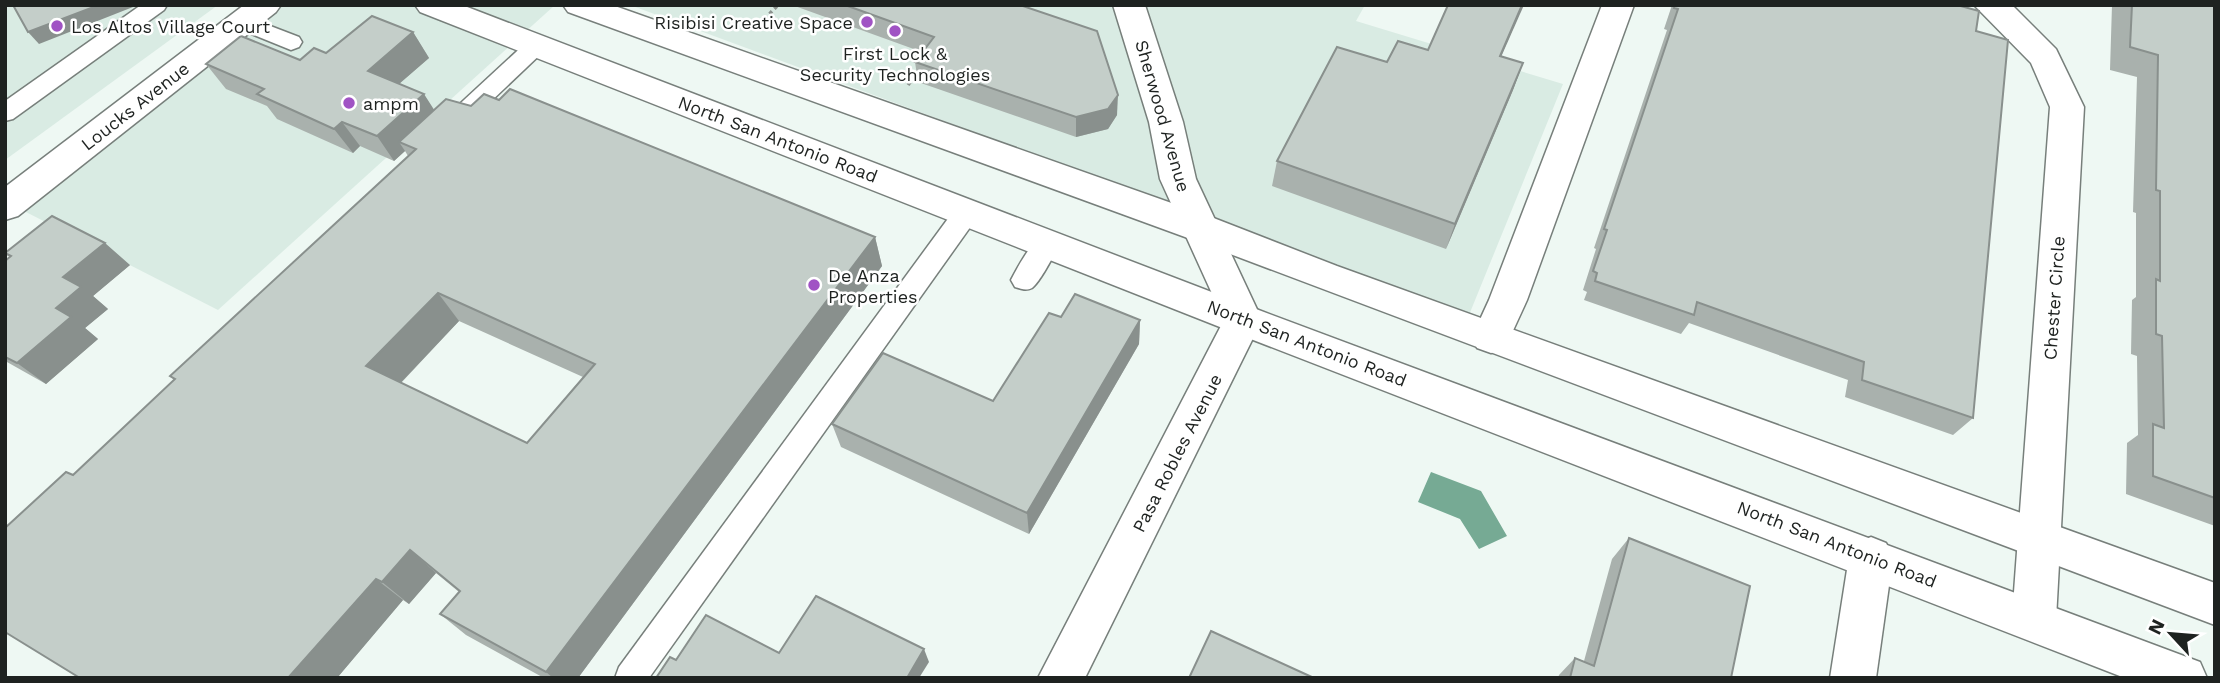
<svg xmlns="http://www.w3.org/2000/svg" width="2220" height="683" viewBox="0 0 2220 683" font-family="'Work Sans',sans-serif">
<style>
.built{fill:#d9ebe3}
.water{fill:#76aa94}
.lines{fill:none;stroke-linecap:round;stroke-linejoin:round}
.lane-casing{stroke:#777f7b;stroke-width:3}
.street-casing{stroke:#777f7b;stroke-width:3}
.primary-casing{stroke:#777f7b;stroke-width:3}
.path{stroke:#8a918d;stroke-width:3.5;stroke-dasharray:3.5 3.5;stroke-linecap:butt}
.lane{fill:#fff;fill-rule:evenodd}
.street{fill:#fff;fill-rule:evenodd}
.primary{fill:#fff;fill-rule:evenodd}
.wall{fill:#a9b1ad;fill-rule:evenodd}
.shaded-wall{fill:#89908d}
.building{fill:#c4cec9;stroke:#89908d;stroke-width:2;fill-rule:evenodd}
.poi-dot{fill:#a053c4;stroke:#fff;stroke-width:2.5}
.labels{text-anchor:middle;dominant-baseline:central;stroke-width:5;stroke-linejoin:round;paint-order:stroke}
.poi-label{font-size:18px;fill:#1e2220;stroke:#fff;text-anchor:start}
.street-label{font-size:18px;fill:#1e2220;stroke:#fff}
</style>
<rect width="100%" height="100%" fill="#eef8f3"/>
<!-- built -->
<g class="built">
<polygon points="5,5 218,5 5,160"/>
<polygon points="284,5 555,5 218,310 22,210"/>
<polygon points="630,5 1365,5 1356,21 1563,84 1469,315"/>
</g>
<!-- water -->
<polygon class="water" points="1431,472 1481,491 1507,536 1479,549 1460,519 1418,502"/>
<g class="lines">
<!-- lane casing -->
<g class="lane-casing">
<g id="lane">
<polygon points="141,5 167,5 164,10 13,119 5,121 5,101"/>
<polygon points="242,15 299,37 302,42 299,47 291,50 234,27 231,22 234,17"/>
<polygon points="537,37 545,40 548,45 545,50 467,124 459,126 451,124 447,118 451,112 529,40"/>
<polygon points="967,203 976,205 979,212 976,219 649,678 615,678 619,667 958,205"/>
<path d="M 1048,233 L 1057,236 L 1060,243 C 1055,253 1040,282 1032,288 C 1026,291 1021,289 1015,287 L 1011,280 C 1019,265 1032,239 1048,233 Z"/>
</g>
</g>
<!-- street casing -->
<g class="street-casing">
<g id="street">
<polygon points="244,5 281,5 276,12 18,216 5,220 5,187"/>
<polygon points="1113,5 1145,5 1183,122 1196,179 1262,320 1085,678 1038,678 1224,320 1160,179 1149,122"/>
<polygon points="1602,5 1634,5 1527,300 1505,348 1491,353 1477,348 1472,337 1489,300"/>
<polygon points="1974,5 2013,6 2056,49 2084,107 2056,619 2050,634 2034,640 2018,634 2012,619 2050,107 2031,63"/>
<polygon points="1871,537 1886,543 1893,557 1876,678 1830,678 1849,557 1856,543"/>
</g>
</g>
<!-- primary casing -->
<g class="primary-casing">
<g id="primary">
<polygon points="415,5 462,5 1256,309 2184,656 2200,662 2207,678 2125,678 1230,331 420,12"/>
<polygon points="563,5 612,5 1211,217 1337,266 2215,583 2215,625 1185,237 568,12"/>
</g>
</g>
<!-- path -->
<g class="path">
<polyline points="755,29 778,5"/>
<polyline points="908,85 920,69"/>
</g>
<!-- lane -->
<use href="#lane" class="lane"/>
<!-- street -->
<use href="#street" class="street"/>
<!-- primary -->
<use href="#primary" class="primary"/>
</g>
<!-- wall -->
<g class="wall">
<polygon points="792,5 1020,5 1117,115 1108,129 1076,137 918,82 915,62 922,52"/>
<polygon points="1672,5 1957,5 1976,31 1973,418 1953,435 1845,397 1848,380 1689,323 1681,334 1584,300 1587,292 1583,290 1596,249 1594,248 1667,30 1664,29"/>
<polygon points="2112,5 2215,5 2215,526 2126,494 2127,443 2138,435 2137,356 2131,354 2132,300 2136,297 2136,213 2133,212 2137,77 2110,70"/>
<path d="M 413,32 L 429,58 L 399,84 L 434,110 L 875,237 L 882,266 L 578,678 L 544,678 L 466,635 L 440,614 L 459,592 L 436,573 L 409,604 L 403,600 L 337,678 L 80,678 L 73,475 L 174,380 L 170,376 L 408,156 L 405,151 L 394,161 L 360,146 L 353,153 L 277,119 L 267,106 L 226,89 L 206,64 L 300,60 ZM 459,321 L 583,377 L 527,443 L 401,383 Z"/>
<polygon points="1428,50 1502,57 1523,63 1513,90 1446,249 1272,186 1277,161 1387,62"/>
<polygon points="5,254 130,265 93,296 108,309 85,328 98,339 46,384 7,362 5,364 5,261 10,257"/>
<polygon points="1061,317 1140,320 1139,344 1029,534 841,447 832,424 993,401"/>
<polygon points="1629,538 1731,678 1558,678 1559,675 1575,658 1584,661 1612,559"/>
</g>
<!-- shaded-wall -->
<g class="shaded-wall">
<polygon points="99,5 132,5 133,7 39,44 28,32"/>
<polygon points="1522,5 1524,5 1490,82 1500,56"/>
<polygon points="413,32 429,58 385,96 368,71"/>
<polygon points="1523,63 1513,90 1446,249 1455,224"/>
<polygon points="424,94 440,119 399,142 405,151 394,161 377,136"/>
<polygon points="1118,95 1117,115 1108,129 1076,137 1076,117"/>
<polygon points="342,122 360,146 353,153 334,129"/>
<polygon points="875,237 882,266 578,678 553,678 546,672"/>
<polygon points="105,243 130,265 93,296 108,309 85,328 98,339 46,384 17,363 56,308 63,277"/>
<polygon points="438,293 459,321 391,393 366,366"/>
<polygon points="1140,320 1139,344 1029,534 1027,513"/>
<polygon points="410,550 436,573 409,604 382,582"/>
<polygon points="376,579 403,600 337,678 288,678"/>
<polygon points="924,649 929,662 919,678 907,678"/>
</g>
<!-- building -->
<g class="building">
<polygon points="13,5 99,5 28,32"/>
<polygon points="845,5 1020,5 1097,31 1118,95 1108,109 1076,117 915,62 934,37"/>
<polygon points="1448,5 1522,5 1500,56 1523,63 1455,224 1277,161 1337,47 1387,62 1398,41 1428,50"/>
<polygon points="1675,5 1957,5 1979,11 1976,31 2008,40 1973,418 1862,380 1864,362 1697,302 1694,315 1595,281 1597,273 1593,271 1607,230 1604,229 1678,9 1674,8"/>
<polygon points="2132,5 2215,5 2215,498 2153,476 2153,424 2164,428 2162,336 2156,334 2156,279 2160,281 2160,191 2156,190 2158,55 2130,47"/>
<polygon points="372,16 413,32 368,71 424,94 377,136 342,122 334,129 257,94 264,89 206,64 241,36 300,60 314,48 326,53"/>
<path d="M 510,89 L 875,237 L 546,672 L 440,614 L 460,591 L 410,550 L 382,582 L 376,579 L 288,678 L 80,678 L 5,632 L 5,528 L 66,472 L 73,475 L 175,379 L 170,376 L 416,149 L 399,142 L 446,99 L 471,106 L 484,94 L 499,100 ZM 438,293 L 595,364 L 527,443 L 366,366 Z"/>
<polygon points="52,216 105,243 63,277 81,287 56,308 71,317 17,363 5,357 5,261 11,256 5,253"/>
<polygon points="1075,294 1140,320 1027,513 832,424 883,353 993,401 1049,313 1061,317"/>
<polygon points="1629,538 1750,586 1731,678 1570,678 1575,658 1594,666"/>
<polygon points="816,596 924,649 907,678 656,678 670,657 676,660 706,615 779,653"/>
<polygon points="1211,631 1314,678 1189,678"/>
</g>
<!-- markers -->
<g class="poi-dot">
<circle cx="867" cy="22" r="7"/>
<circle cx="57" cy="26" r="7"/>
<circle cx="895" cy="31" r="7"/>
<circle cx="349" cy="103" r="7"/>
<circle cx="814" cy="285" r="7"/>
</g>
<g class="labels">
<!-- poi labels -->
<g class="poi-label">
<text x="853" y="22" text-anchor="end">Risibisi Creative Space</text>
<text x="71" y="26">Los Altos Village Court</text>
<text x="895" y="53" text-anchor="middle">First Lock &amp;<tspan x="895" dy="21">Security Technologies</tspan></text>
<text x="363" y="103">ampm</text>
<text x="828" y="275">De Anza<tspan x="828" dy="21">Properties</tspan></text>
</g>
<!-- street labels -->
<g class="street-label">
<text transform="translate(135 106) rotate(-38)">Loucks Avenue</text>
<text transform="translate(1163 116) rotate(74)">Sherwood Avenue</text>
<text transform="translate(778 139) rotate(21)">North San Antonio Road</text>
<text transform="translate(2054 298) rotate(-86)">Chester Circle</text>
<text transform="translate(1307 343) rotate(21)">North San Antonio Road</text>
<text transform="translate(1177 453) rotate(-63)">Pasa Robles Avenue</text>
<text transform="translate(1837 544) rotate(21)">North San Antonio Road</text>
</g>
</g>
<!-- border -->
<rect width="2220" height="683" fill="none" stroke="#1e2220" stroke-width="14"/>
<!-- north arrow -->
<g transform="translate(2171 634) rotate(296)" stroke="#ffffff" stroke-width="5" paint-order="stroke">
<path d="M0-5L12 26L0 18L-12 26Z" fill="#1e2220"/>
<text y="-10" font-size="19" font-weight="bold" text-anchor="middle" fill="#1e2220">N</text>
</g>
</svg>
